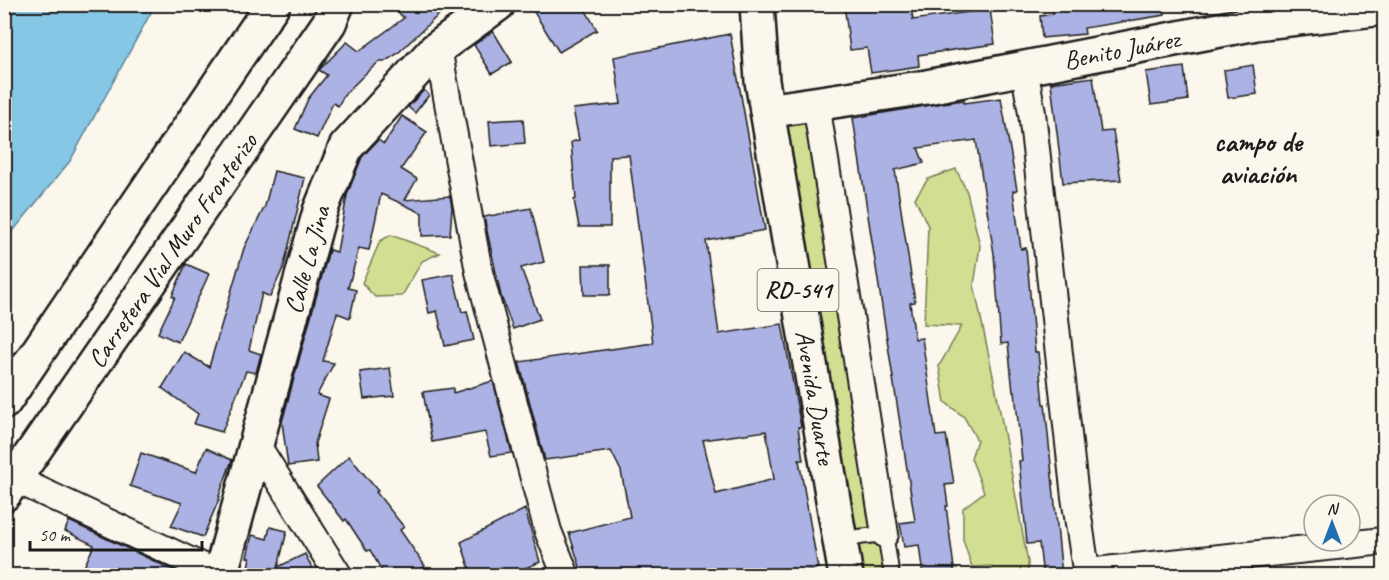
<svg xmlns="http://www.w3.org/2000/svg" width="1389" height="580" viewBox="0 0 1389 580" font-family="Caveat,sans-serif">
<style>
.green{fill:#d2de91;stroke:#777d56;stroke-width:1.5}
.water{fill:#86c7e6;stroke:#5c8395;stroke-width:1.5}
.building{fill:#acb2e3;stroke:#1c1c1c;stroke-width:1.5;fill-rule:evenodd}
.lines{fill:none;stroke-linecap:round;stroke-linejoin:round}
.lane-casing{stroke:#1c1c1c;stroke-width:18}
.street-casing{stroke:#1c1c1c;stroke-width:30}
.secondary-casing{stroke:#1c1c1c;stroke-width:38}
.primary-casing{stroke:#1c1c1c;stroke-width:38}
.lane{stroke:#fbf7ec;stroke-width:14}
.street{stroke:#fbf7ec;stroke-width:26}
.secondary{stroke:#fbf7ec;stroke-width:33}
.primary{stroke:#fbf7ec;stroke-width:33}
.labels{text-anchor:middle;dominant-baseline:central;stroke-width:6;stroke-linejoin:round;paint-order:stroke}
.shield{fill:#fbf7ec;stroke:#5f5e5a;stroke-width:1.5}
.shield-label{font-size:24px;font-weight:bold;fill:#1c1c1c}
.street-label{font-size:26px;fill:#1c1c1c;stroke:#fbf7ec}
.quarter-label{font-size:28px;font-weight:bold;fill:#1c1c1c;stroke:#fbf7ec}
</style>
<rect width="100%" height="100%" fill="#fbf7ec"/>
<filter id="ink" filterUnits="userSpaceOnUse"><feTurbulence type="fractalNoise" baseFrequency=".0167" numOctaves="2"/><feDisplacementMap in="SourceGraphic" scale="12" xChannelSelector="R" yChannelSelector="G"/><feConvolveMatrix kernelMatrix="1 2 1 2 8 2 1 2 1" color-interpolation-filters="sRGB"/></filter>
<g filter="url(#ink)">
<!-- green -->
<g class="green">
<polygon points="816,104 885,535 891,575 848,575 767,111"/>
<polygon points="956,169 967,192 980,246 974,285 996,390 1028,562 1028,575 990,575 992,566 972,567 963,540 963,508 984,492 971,458 977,440 964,417 945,402 939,366 962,326 924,324 928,226 915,198 928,179"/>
<polygon points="391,235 440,253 422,261 402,296 375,297 362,283 380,241"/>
</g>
<!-- water -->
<polygon class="water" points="5,4 155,5 70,161 5,241"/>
<!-- building -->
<g class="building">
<polygon points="389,4 450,4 397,54 384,62 379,62 365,74 345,94 338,106 333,103 317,138 295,129 308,99 327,75 319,70 347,42 359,51 404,18"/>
<polygon points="529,4 582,4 597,30 559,52"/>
<polygon points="844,4 911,4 913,20 990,9 995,44 918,55 919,66 871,73 867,48 850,50"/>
<polygon points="1052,4 1164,4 1165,15 1084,28 1085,34 1042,38 1040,16 1053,14"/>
<polygon points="493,31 512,62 492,74 474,45"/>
<path d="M 730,34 L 765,230 L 706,241 L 719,334 L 782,324 L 801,427 L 798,427 L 803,460 L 799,460 L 818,568 L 792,576 L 583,576 L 569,533 L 630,517 L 621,471 L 611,451 L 545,460 L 519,362 L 653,343 L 629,155 L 610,156 L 610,227 L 579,227 L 574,200 L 576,199 L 571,142 L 579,140 L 573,109 L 621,104 L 614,57 ZM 766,431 L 774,479 L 716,494 L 703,440 Z"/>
<polygon points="1253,65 1257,94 1228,98 1224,70"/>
<polygon points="1184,67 1188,100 1151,105 1146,72"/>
<polygon points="1093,77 1101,132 1113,131 1121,180 1063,183 1051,83"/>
<polygon points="424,90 429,95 415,113 408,107"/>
<polygon points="1001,98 1017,190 1013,191 1021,249 1026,248 1035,352 1038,352 1043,404 1045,404 1062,576 1043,576 1039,543 1027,544 1019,461 1022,461 1015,392 1013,392 1008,343 1001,344 994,254 976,140 918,148 924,163 895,170 915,302 910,303 915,339 922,338 936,436 946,435 954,484 945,485 948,506 946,506 955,576 923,576 919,545 904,547 900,523 915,521 853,118 943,103 964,100 964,103"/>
<polygon points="402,116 427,132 401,169 417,179 405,200 450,196 452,207 450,235 422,236 422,213 381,194 369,250 359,248 348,288 356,290 350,318 337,313 323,361 334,363 317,395 329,399 315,443 317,462 288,466 282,422 329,250 337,252 347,195 362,157 378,140 384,144"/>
<polygon points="523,119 525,143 491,146 489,121"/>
<polygon points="274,171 305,178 284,266 270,297 262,293 249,350 261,354 256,373 246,371 222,432 194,424 198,414 162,388 184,352 209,367 244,248 265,206"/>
<polygon points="531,208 544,262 521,268 540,319 513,329 501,296 484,217"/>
<polygon points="186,264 209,274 178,342 158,333 175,297 172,296"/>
<polygon points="583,265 610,265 610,295 584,295"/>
<polygon points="453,274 462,312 467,311 474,340 445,346 437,311 429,313 422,280"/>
<polygon points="390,368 394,396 364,399 360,372"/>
<polygon points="493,381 512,453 491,456 485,432 432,442 423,392 453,388 453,393"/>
<polygon points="206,448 232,460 219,496 220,497 203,537 171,526 182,503 130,486 141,453 196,472"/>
<polygon points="349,456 378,491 376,492 404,527 400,530 425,566 411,576 385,576 370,550 367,551 346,519 344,521 317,486"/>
<polygon points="525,509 540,562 506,576 472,576 461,542"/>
<polygon points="69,521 186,576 80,576 94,545 65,531"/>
<polygon points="270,527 287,531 278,567 305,554 316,576 246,576 250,558 247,557 252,535 267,539"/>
</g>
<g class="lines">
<!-- lane casing -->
<g class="lane-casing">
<polyline id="lane" points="841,539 885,534 892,576"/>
</g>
<!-- street casing -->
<g class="street-casing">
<g id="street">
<polyline points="438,48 479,272 548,531 566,576"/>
<polyline points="1024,67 1032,113 1075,497 1087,576"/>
<polyline points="816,104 885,534"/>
<polyline points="256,444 339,576"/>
<polyline points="15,479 220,575"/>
<polyline points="1086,572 1384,541"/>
</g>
</g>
<!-- secondary casing -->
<g class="secondary-casing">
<g id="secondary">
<path id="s1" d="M 767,111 L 927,87 L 1256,23 L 1384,8"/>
<polyline points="4,402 273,4"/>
<path id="s2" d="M 4,494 L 329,23 L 337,4"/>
<path id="s3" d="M 220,576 L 320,211 L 346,147 L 435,50 L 498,4"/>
</g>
</g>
<!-- primary casing -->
<g class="primary-casing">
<g id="primary">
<path id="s4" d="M 757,4 L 762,81 L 846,576"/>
</g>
</g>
<!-- lane -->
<use href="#lane" class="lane"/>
<!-- street -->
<use href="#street" class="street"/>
<!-- secondary -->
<use href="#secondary" class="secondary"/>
<!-- primary -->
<use href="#primary" class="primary"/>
</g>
</g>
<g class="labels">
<!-- shield labels -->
<rect class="shield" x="757.5" y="269" width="81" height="42" rx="4.5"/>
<g class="shield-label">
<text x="798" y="290">RD-541</text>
</g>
<!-- street labels -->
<g class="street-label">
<text stroke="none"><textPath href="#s1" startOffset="360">Benito Juárez</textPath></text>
<text stroke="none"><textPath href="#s2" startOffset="296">Carretera Vial Muro Fronterizo</textPath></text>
<text stroke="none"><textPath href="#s3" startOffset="328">Calle La Jina</textPath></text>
<text stroke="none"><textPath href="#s4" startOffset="398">Avenida Duarte</textPath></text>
</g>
<!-- quarter labels -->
<g class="quarter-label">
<text x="1258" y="141">campo de<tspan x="1258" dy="32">aviación</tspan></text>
</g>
</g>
<!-- margin -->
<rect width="1389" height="580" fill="none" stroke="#fbf7ec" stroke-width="24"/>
<rect x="12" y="12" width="1365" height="556" fill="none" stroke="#1c1c1c" stroke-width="2" filter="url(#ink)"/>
<!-- north arrow -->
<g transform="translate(1332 523)"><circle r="28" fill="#fbf7ec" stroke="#a29f99" stroke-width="1.5"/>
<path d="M0-4.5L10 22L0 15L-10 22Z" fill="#1f6fb2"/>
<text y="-9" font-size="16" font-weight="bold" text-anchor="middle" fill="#1c1c1c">N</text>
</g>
<!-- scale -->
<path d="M30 541v9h172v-9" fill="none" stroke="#1c1c1c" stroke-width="3"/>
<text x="39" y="541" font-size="18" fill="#1c1c1c" stroke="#fbf7ec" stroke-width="4.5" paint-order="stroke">50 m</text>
</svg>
